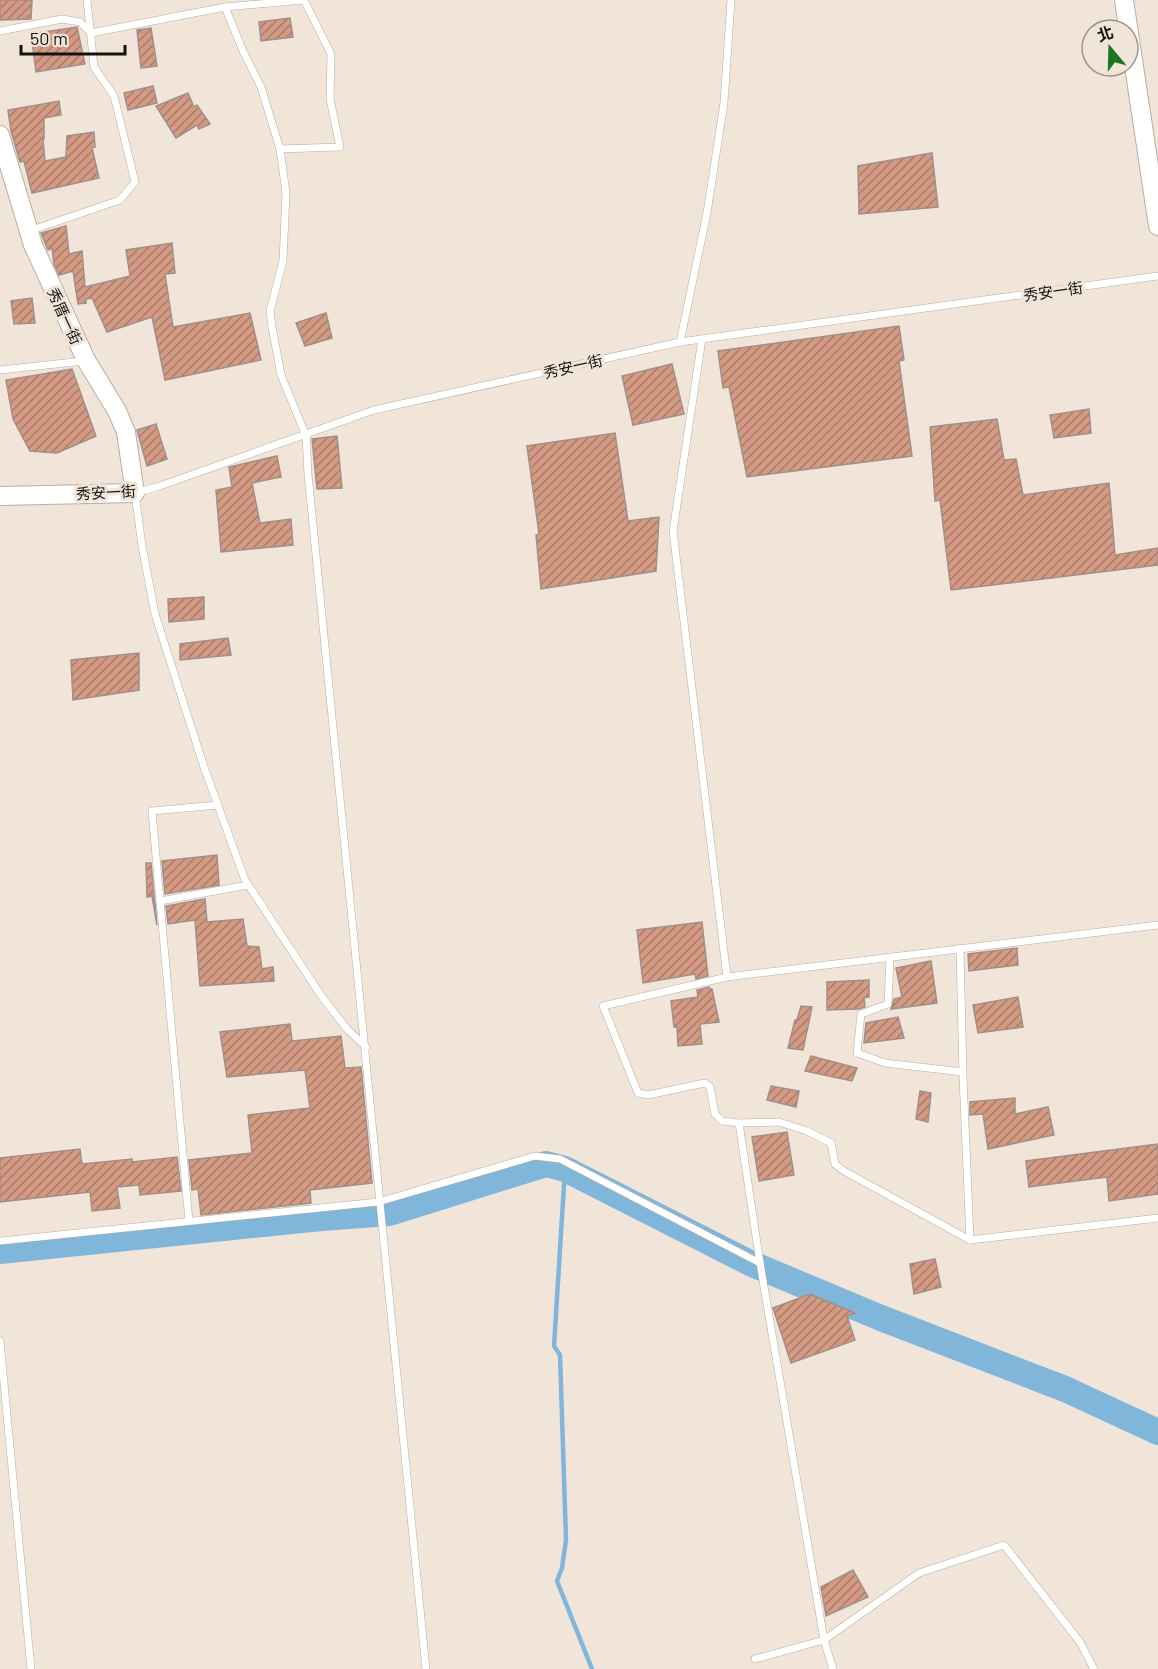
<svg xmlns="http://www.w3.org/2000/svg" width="1158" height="1669" viewBox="0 0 1158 1669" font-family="Barlow,'Noto Sans TC',sans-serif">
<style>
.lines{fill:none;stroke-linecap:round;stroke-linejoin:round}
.stream{stroke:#81b6db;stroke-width:4.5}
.river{stroke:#81b6db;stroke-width:26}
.building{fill:url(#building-hatch);stroke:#9f908a;stroke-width:1.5}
.lane-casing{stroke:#b9ada2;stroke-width:8}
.secondary-casing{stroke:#b9ada2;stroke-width:20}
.lane{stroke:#fff;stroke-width:7}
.secondary{stroke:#fff;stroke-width:18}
.labels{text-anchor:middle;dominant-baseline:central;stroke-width:6;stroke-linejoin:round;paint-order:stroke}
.street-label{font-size:15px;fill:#16120e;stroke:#f1e5da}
</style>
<defs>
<pattern id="building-hatch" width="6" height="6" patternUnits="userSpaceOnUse" patternTransform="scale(1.5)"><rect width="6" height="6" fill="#d49a83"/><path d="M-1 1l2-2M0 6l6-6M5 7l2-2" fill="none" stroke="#ab7c6a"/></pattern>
</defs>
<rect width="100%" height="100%" fill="#f1e5da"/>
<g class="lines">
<!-- stream -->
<polyline class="stream" points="565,1169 554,1346 560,1355 566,1540 562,1568 557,1581 592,1669"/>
<!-- river -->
<polyline class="river" points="0,1251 322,1218 389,1213 546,1164 565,1169 752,1264 881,1318 1065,1389 1158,1432"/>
</g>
<!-- building -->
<g class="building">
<polygon points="0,0 32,0 31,19 0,20"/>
<polygon points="290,18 293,37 261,41 259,22"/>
<polygon points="77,27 85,64 36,72 31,34"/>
<polygon points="151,28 157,66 141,68 137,30"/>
<polygon points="153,86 157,103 128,110 124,93"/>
<polygon points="188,93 194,107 197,105 210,124 199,129 197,125 176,138 156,106"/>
<polygon points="59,101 61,115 44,118 44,139 43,140 45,161 66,157 67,136 94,132 95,147 92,148 99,178 32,193 24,161 20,162 11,131 8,110"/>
<polygon points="932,153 938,207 859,214 858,166"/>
<polygon points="66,226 69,254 82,251 85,287 130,276 126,250 172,243 175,273 165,274 173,327 250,313 261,360 165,380 152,317 107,332 92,298 86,299 86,303 78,304 73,271 59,275 54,264 52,248 48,250 41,233"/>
<polygon points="32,298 35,323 14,324 11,301"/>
<polygon points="326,313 332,338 305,346 296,323"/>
<polygon points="899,326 904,360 899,361 912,456 747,477 729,387 723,388 718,351"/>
<polygon points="672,364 684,414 633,425 622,376"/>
<polygon points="72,369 96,436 57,453 30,451 13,419 6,380"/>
<polygon points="1089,409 1091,433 1054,438 1050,415"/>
<polygon points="997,419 1004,460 1016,459 1023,495 1109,483 1115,555 1158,548 1158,565 951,590 940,500 935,501 930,427"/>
<polygon points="156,424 167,459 147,466 137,430"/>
<polygon points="615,433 628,521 659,517 656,571 541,589 536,535 539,534 527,446"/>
<polygon points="337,436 342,488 317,489 312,439"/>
<polygon points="277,456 281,477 252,483 260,523 291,519 293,545 221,552 216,490 232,487 229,467"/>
<polygon points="204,597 204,619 169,622 168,599"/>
<polygon points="228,638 231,655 180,660 180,644"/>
<polygon points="139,653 139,690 73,700 71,660"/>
<polygon points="217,855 219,885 165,894 162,861"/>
<polygon points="146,863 151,863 157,925 152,896 147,897"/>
<polygon points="205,899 207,922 243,919 247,946 259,947 262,969 273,967 274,981 200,986 195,920 168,924 166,906"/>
<polygon points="702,922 708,976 696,979 695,974 643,983 637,930"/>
<polygon points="1017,948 1018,965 969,971 968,954"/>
<polygon points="931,961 937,1003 891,1009 894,999 902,997 896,968"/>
<polygon points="869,980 869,997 864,998 865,1007 859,1009 827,1010 827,982"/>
<polygon points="709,987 710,989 712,989 719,1022 700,1024 702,1044 678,1046 677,1027 674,1027 671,1001 698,997 697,990"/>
<polygon points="1018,997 1023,1027 978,1033 973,1005"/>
<polygon points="801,1006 812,1007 803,1050 788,1048 795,1020 797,1020"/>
<polygon points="898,1017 904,1038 864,1043 866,1023"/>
<polygon points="290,1024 292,1041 341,1036 345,1068 361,1067 372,1183 310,1190 311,1203 201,1215 198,1189 192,1190 189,1160 252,1153 248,1115 310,1108 305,1070 227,1077 220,1032"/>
<polygon points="811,1056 857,1068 852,1081 805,1071"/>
<polygon points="771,1086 799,1091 796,1107 767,1100"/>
<polygon points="920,1091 931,1093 928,1122 916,1119"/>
<polygon points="1015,1098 1015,1114 1048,1107 1054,1135 988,1149 983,1114 970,1115 970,1102"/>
<polygon points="787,1132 794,1175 759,1181 752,1137"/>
<polygon points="1158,1144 1158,1194 1109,1201 1107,1177 1029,1187 1026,1161"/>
<polygon points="80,1149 82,1164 132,1159 132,1162 177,1157 181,1191 140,1195 139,1185 117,1187 120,1208 92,1211 90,1192 0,1202 0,1158"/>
<polygon points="935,1259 941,1287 914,1294 910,1264"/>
<polygon points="810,1294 855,1313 847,1316 855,1340 791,1363 773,1308"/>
<polygon points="853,1570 868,1597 826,1616 821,1587"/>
</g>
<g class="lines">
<!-- lane casing -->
<g class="lane-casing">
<g id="lane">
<path d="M 225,7 L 243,51 L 261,87 L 280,149 L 286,193 L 283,261 L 270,311 L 272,327 L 281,375 L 306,436 L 308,474 C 349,872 385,1271 426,1669"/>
<polyline points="0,31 62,19 80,22 91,33 225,7 303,0"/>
<polyline points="280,149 340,147 330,99 331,54 304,0"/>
<polyline points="29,231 120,200 135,182 114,96 94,67 87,0"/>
<polyline points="702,339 673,531 727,977"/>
<polyline points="680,342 707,213 724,103 731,0"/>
<polyline points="0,370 84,361"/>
<polyline points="160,901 152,811 218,805"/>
<polyline points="960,948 963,1077 970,1240"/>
<polyline points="890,957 888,1004 861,1014 857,1053 885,1063 963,1072"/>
<polyline points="366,1047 347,1029 322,997 245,880 204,767 155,614 142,546 135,493 157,487 374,410 680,342 1158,276"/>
<polyline points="739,1123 779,1122 807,1131 831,1143 835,1164 844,1171 970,1240 1158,1218"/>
<polyline points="189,1221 160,901 248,885"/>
<polyline points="0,1241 378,1202 535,1156 560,1159 760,1263"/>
<polyline points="0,1341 31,1669"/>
<polyline points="755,1659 824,1640 919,1573 1004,1545 1080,1642 1094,1669"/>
<polyline points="833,1669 824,1640 760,1263 739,1123 722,1121 715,1114 710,1087 705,1083 648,1095 638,1093 603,1006 727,977 1158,925"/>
</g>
</g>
<!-- secondary casing -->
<g class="secondary-casing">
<g id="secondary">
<polyline points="1124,0 1158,226"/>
<polyline points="0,135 33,245 86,360 117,411 126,432 135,493 0,496"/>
</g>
</g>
<!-- lane -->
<use href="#lane" class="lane"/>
<!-- secondary -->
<use href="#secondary" class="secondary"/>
</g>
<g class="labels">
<!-- street labels -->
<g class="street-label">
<text transform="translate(1053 291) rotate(-8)">秀安一街</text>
<text transform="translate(65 316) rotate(65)">秀厝一街</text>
<text transform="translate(573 366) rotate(-13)">秀安一街</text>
<text transform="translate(106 492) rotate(-3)">秀安一街</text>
</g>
</g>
<!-- north arrow -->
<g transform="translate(1110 48) rotate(341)"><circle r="28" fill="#f1e5da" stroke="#999188" stroke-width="1.5"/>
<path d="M0-4.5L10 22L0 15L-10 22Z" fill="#1b7420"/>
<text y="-9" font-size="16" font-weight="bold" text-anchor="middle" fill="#16120e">北</text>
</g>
<!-- scale -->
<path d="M21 45v9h104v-9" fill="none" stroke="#16120e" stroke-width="3"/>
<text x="30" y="45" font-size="18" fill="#16120e" stroke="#f1e5da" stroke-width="4.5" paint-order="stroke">50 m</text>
</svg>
